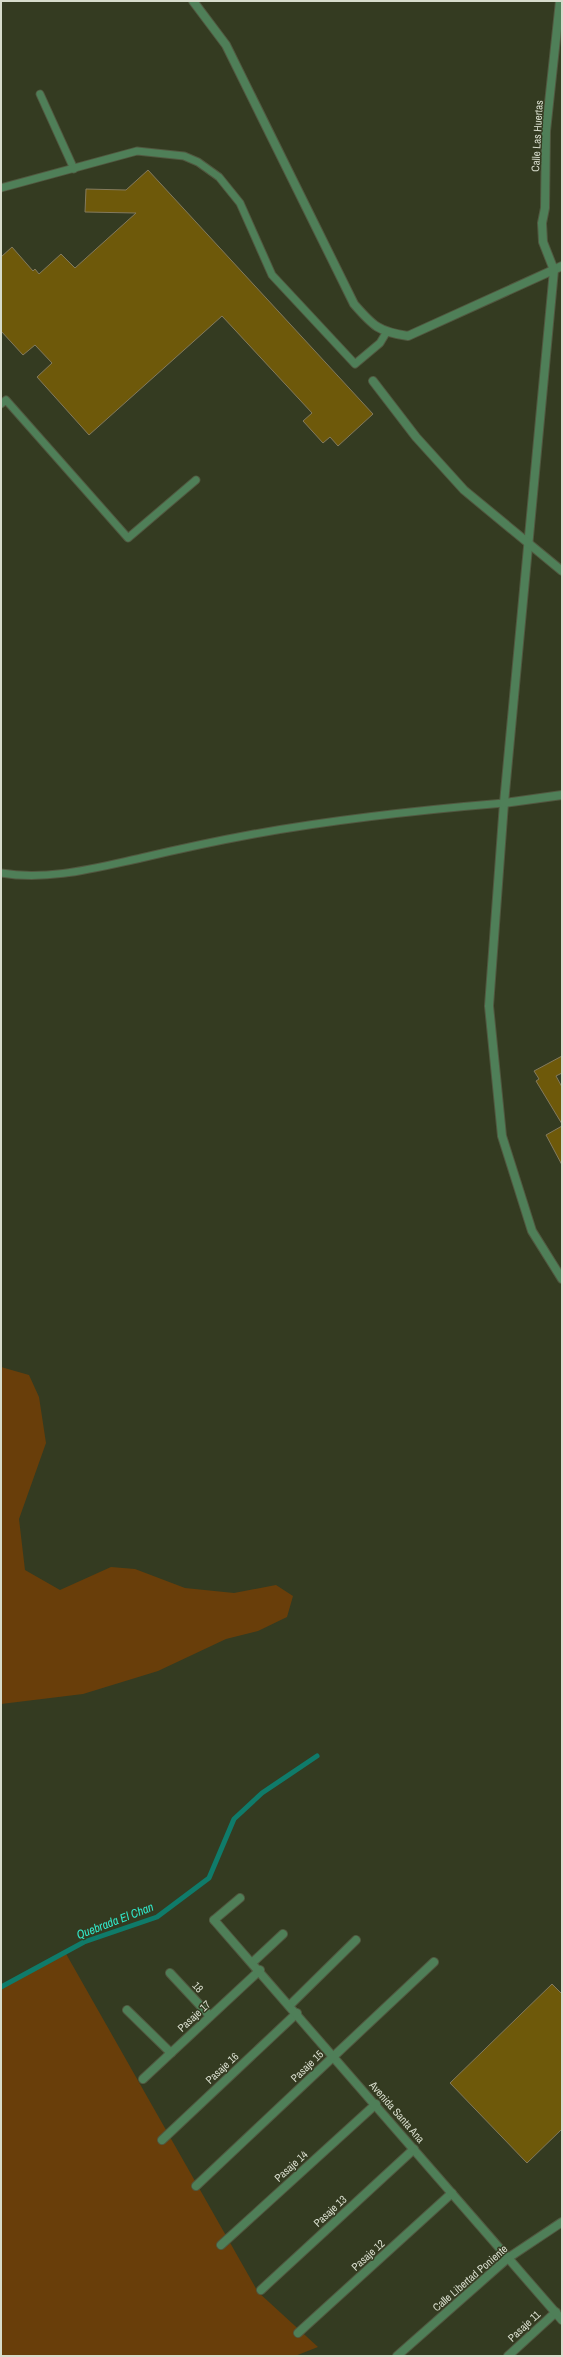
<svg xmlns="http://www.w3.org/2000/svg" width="563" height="2357" viewBox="0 0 563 2357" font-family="'Archivo Narrow',sans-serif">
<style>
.green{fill:#693e0a}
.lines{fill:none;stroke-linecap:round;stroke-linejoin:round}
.stream{stroke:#0f7b6a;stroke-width:5}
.building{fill:#6e590a;stroke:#837a5d}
.service-casing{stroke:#515840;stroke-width:9}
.pedestrian-casing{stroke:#515840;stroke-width:10}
.minor-casing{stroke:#515840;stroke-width:10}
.service{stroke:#4f7f58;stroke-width:7}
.pedestrian{stroke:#4f7f58;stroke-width:8}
.minor{stroke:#4f7f58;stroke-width:8}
.labels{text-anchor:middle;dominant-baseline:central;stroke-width:3;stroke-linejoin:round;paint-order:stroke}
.street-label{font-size:11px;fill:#d7dccc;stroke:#343b21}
.water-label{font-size:12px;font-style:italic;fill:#31e9cb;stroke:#343b21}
</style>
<rect width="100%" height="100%" fill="#343b21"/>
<!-- green -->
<g class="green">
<polygon points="1,1367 29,1375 39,1397 46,1443 19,1519 25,1570 60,1590 111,1567 135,1569 185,1588 234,1593 276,1585 293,1596 287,1617 258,1631 226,1639 158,1671 83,1694 1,1704"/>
<polygon points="65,1952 258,2292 318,2347 295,2356 1,2356 1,1987"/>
</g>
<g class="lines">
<!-- stream -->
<polyline class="stream" points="1,1987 84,1942 157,1917 209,1878 234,1819 262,1793 317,1756"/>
</g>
<!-- building -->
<g class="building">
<polygon points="148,170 373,414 338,446 330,437 323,443 303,421 312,413 222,316 89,435 37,377 52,363 35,345 23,355 1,331 1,257 12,247 33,271 35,269 39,274 61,254 75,268 136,213 85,212 86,189 126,190"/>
<polygon points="562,1056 562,1073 556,1076 562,1087 562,1124 536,1081 539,1079 534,1071"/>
<polygon points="562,1126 562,1165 546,1135"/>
<polygon points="552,1984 562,1994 562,2129 527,2163 450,2083"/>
</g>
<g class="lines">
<!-- service casing -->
<g class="service-casing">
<g id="service">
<polyline points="40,94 74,169"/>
<polyline points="1,188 137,151 184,156 198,162 219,177 240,203 272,275 355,364 380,343 386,333"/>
<polyline points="1,404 6,400 128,538 196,480"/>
<path d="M 1,873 C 48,881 95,868 141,858 C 179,849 216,841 254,834 C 337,819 420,810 504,803"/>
</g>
</g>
<!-- pedestrian casing -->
<g class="pedestrian-casing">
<g id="pedestrian">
<polyline points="214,1920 240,1898"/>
<polyline points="253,1962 283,1934"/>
<polyline points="170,1973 210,2016"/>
<polyline points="290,2005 356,1940"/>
<polyline points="127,2010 171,2053"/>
<polyline points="143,2079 260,1970"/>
<polyline points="162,2140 297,2013"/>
<polyline points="196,2186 334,2056"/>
<polyline points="221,2245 376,2104"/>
<polyline points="261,2290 414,2149"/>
<polyline points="298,2333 452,2193"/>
<polyline points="508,2356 556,2312"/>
</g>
</g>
<!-- minor casing -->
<g class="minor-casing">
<g id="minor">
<path d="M 193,1 L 226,45 L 354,304 C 373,326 379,332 408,336 L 562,266"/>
<polyline points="560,1 546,131 545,208 542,223 543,242 554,270 504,803 489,1006 502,1136 532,1231 562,1279"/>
<polyline points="373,381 416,437 464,490 562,571"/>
<polyline points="504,803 562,795"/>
<polyline points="214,1920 562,2320"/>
<polyline points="334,2056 434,1962"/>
<polyline points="397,2356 508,2258 562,2222"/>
</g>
</g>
<!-- service -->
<use href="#service" class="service"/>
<!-- pedestrian -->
<use href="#pedestrian" class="pedestrian"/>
<!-- minor -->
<use href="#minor" class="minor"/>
</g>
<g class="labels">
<!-- street labels -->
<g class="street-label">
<text transform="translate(537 136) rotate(-87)">Calle Las Huertas</text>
<text transform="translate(198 1987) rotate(47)">18</text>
<text transform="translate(194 2016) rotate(-43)">Pasaje 17</text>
<text transform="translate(307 2066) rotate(-44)">Pasaje 15</text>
<text transform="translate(222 2068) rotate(-43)">Pasaje 16</text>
<text transform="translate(397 2112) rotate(49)">Avenida Santa Ana</text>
<text transform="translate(291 2166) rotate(-42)">Pasaje 14</text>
<text transform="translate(330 2211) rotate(-43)">Pasaje 13</text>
<text transform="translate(368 2255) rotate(-42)">Pasaje 12</text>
<text transform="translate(470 2278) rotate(-41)">Calle Libertad Poniente</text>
<text transform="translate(524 2326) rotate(-43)">Pasaje 11</text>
</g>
<!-- water labels -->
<g class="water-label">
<text transform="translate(115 1921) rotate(-21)">Quebrada El Chan</text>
</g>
</g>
<!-- border -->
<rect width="563" height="2357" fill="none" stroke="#d7dccc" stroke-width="4"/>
</svg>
